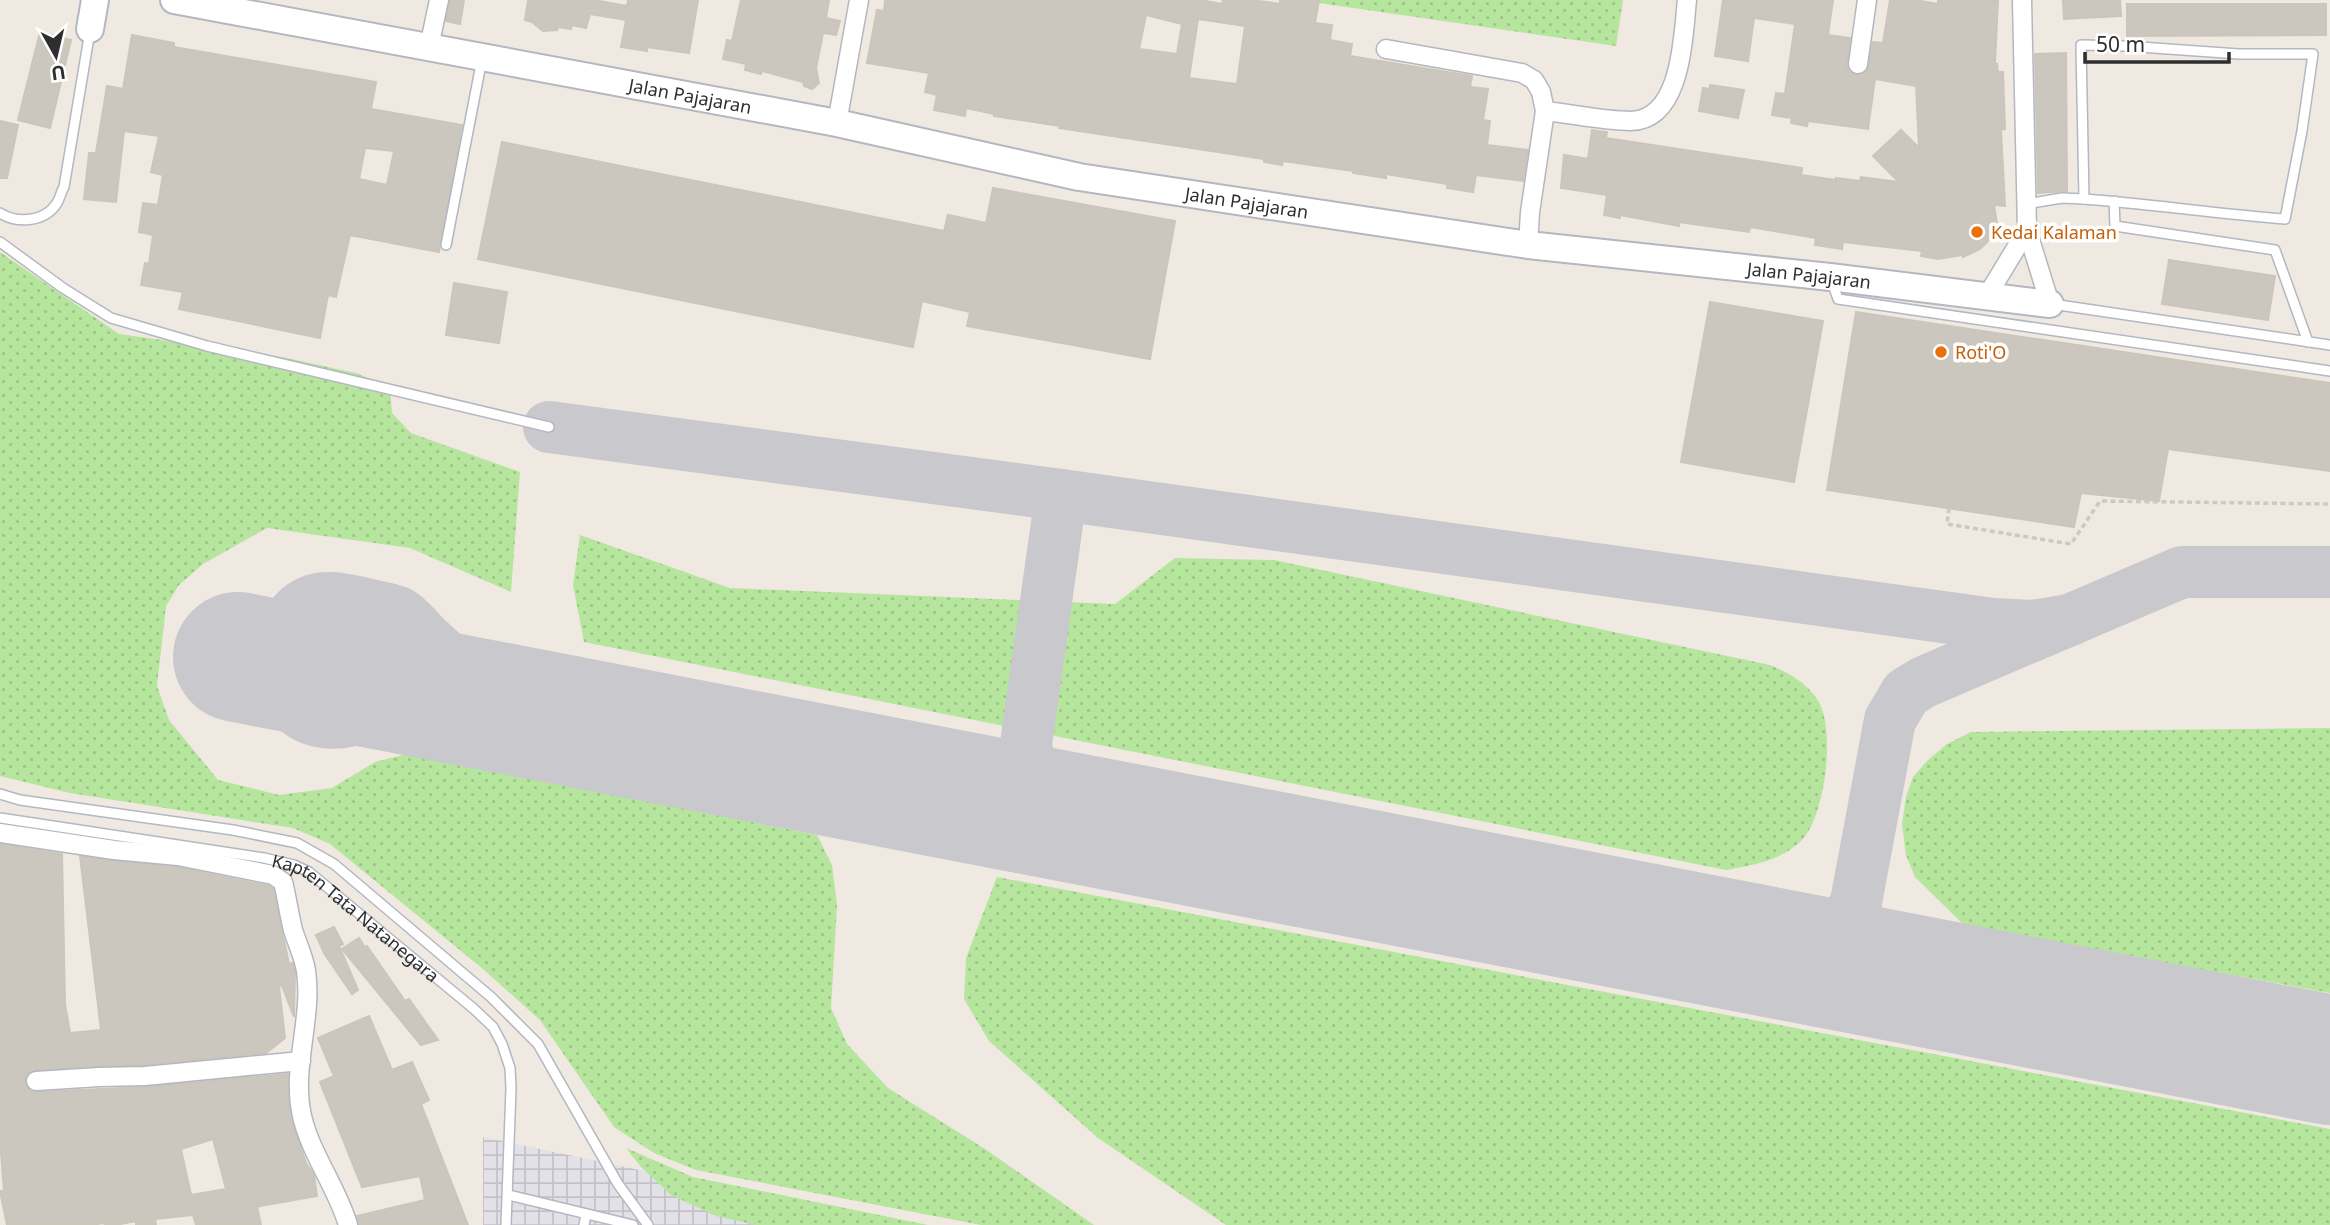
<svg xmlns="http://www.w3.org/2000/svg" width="2330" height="1225" viewBox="0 0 2330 1225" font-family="'Noto Sans',sans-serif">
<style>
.industrial{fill:url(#industrial-grid)}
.grass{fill:url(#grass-dots)}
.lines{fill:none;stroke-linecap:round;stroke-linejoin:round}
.taxiway{stroke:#c9c8cc;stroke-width:52}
.runway{stroke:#c9c8cc;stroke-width:130}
.building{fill:#cbc7bf;stroke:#cbc5ba;stroke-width:2;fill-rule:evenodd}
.lane-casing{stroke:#b4b7c1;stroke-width:12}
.street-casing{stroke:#b4b7c1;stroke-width:21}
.secondary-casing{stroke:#b4b7c1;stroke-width:30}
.path{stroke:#c9c9c9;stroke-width:3.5;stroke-dasharray:5 3.5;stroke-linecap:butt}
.lane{stroke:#fff;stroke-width:9}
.street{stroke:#fff;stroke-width:18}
.secondary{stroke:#fff;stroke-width:26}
.food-dot{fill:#e8710a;stroke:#fff;stroke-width:2.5}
.labels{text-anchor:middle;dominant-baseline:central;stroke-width:7;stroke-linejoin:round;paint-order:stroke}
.street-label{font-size:18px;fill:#2e2e2e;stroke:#fff}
.food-label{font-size:18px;fill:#c56008;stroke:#fff;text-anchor:start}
</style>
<defs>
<pattern id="industrial-grid" width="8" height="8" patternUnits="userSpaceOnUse" patternTransform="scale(1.75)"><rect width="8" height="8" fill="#e3e1e8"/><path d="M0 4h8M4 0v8" fill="none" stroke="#c3c1c7"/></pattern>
<pattern id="grass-dots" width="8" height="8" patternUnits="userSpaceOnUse" patternTransform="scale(1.75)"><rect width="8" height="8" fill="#b6e59e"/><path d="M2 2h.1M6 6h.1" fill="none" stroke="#9dc588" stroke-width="1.8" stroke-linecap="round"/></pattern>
</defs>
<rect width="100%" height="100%" fill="#efe9e1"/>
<!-- industrial -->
<polygon class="industrial" points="483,1137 901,1225 483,1225"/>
<!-- grass -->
<g class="grass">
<polygon points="1312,0 1623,0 1616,46 1312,2"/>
<polygon points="0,252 119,334 282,357 356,373 390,388 392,413 411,433 520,472 511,592 410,548 267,528 203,564 179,585 166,606 157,686 169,720 218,780 279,795 332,788 375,762 411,753 817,835 832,865 837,905 831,1008 847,1044 888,1088 985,1149 1094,1225 981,1225 696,1170 654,1153 614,1127 540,1020 483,969 330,844 293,828 70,793 0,776"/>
<path d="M 580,535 L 730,588 L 1115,604 L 1175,558 L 1274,560 L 1770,665 C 1789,673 1805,682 1817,699 C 1837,727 1825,820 1800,842 C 1779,861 1753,865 1726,870 L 584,642 L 573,585 Z"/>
<polygon points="2330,728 2330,993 1965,926 1915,877 1906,855 1902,824 1906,797 1913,777 1928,760 1947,744 1971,732"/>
<polygon points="997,877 2330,1129 2330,1225 1226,1225 1098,1138 989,1041 964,999 966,958"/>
<polygon points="626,1148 693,1177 928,1225 756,1225 716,1216 671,1195 641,1167"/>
</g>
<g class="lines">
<!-- taxiway -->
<g class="taxiway">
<polyline points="549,427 1061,495 1993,624 2032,626 2070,620"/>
<path d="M 1061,495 L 1026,744 C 1032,788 1046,795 1080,819"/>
<path d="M 499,707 C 475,683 450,660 425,637 C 417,629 408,617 398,612 C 387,608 373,606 362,603 C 347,600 329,595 314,600 C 264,617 266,710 318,721 C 353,729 373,708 405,701 C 440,694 480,706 516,711"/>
<path d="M 957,795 C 970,793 1007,792 1016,782 C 1024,773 1024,755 1026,744"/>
<path d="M 1856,902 C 1856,926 1863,954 1884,967 C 1892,973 1902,976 1910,979"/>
<path d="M 1764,951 C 1812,954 1836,949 1856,902 L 1890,720 L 1906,693 L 1924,682 L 2182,572 L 2330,572"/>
</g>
<!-- runway -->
<polyline class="runway" points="238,657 2330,1060"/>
</g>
<!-- building -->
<g class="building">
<polygon points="450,0 464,0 460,24 446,21"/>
<polygon points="528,0 594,0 627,6 628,0 698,0 689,53 647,47 647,51 621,47 626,20 590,14 586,28 572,25 571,29 558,27 557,30 543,31 532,22 525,20"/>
<polygon points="741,0 829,0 826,18 840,21 836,35 823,33 816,68 819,83 812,89 804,86 803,82 762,71 761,74 745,70 746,64 723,59 727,40 732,41"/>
<path d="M 885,0 L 1200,0 L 1222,4 L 1223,0 L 1252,0 L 1280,4 L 1280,0 L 1319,0 L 1315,23 L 1332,25 L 1330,40 L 1352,44 L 1350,56 L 1472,76 L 1470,87 L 1488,89 L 1483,120 L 1490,121 L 1487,145 L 1528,150 L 1523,181 L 1476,175 L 1473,192 L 1447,188 L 1447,184 L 1386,174 L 1386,178 L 1353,173 L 1353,171 L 1283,161 L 1282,165 L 1264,162 L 1264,159 L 1059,128 L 1060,126 L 994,116 L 994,114 L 966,108 L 965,116 L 934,110 L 937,95 L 925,92 L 929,73 L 867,63 L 877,10 L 884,11 ZM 1146,15 L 1182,24 L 1177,54 L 1139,49 ZM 1198,19 L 1245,26 L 1237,84 L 1189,78 Z"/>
<polygon points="1723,0 1833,0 1828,35 1850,38 1847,68 1852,73 1857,75 1867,70 1873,42 1883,43 1890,0 1915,0 1938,4 1938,0 1998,0 1995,64 1997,64 1998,72 2003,72 2005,129 2001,130 2005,206 1994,205 1997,224 1989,240 1980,249 1963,257 1962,255 1938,259 1921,256 1922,251 1843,242 1842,249 1815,245 1816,238 1750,227 1749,232 1679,222 1679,226 1620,215 1620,218 1604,215 1607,195 1561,188 1564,155 1588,159 1592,130 1607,132 1606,138 1802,168 1801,175 1836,180 1836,178 1860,181 1861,177 1899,182 1873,156 1901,130 1919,148 1916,86 1875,79 1868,129 1808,121 1807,126 1791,123 1792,118 1772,115 1776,93 1785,94 1795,24 1754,18 1748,61 1715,56"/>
<polygon points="2063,0 2120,0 2121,16 2064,19"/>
<polygon points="2127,4 2326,4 2326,35 2127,36"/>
<polygon points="40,32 71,40 50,128 18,120"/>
<path d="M 132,35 L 174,43 L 174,47 L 376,82 L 371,109 L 462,125 L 439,252 L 350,235 L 336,297 L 328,295 L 320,338 L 179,309 L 183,292 L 141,285 L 145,263 L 149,264 L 153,235 L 139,232 L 143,203 L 158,205 L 163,175 L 151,172 L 159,136 L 124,131 L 116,202 L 84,199 L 89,153 L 96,153 L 107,86 L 123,89 ZM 365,148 L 394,151 L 387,185 L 359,179 Z"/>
<polygon points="2066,53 2067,191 2038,193 2035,54"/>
<polygon points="1710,85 1744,90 1738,118 1699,111 1703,88 1710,89"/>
<polygon points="0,121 18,125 7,178 0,178"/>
<polygon points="502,142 944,231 948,215 986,223 993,188 1175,221 1150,359 967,326 970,312 922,301 913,347 478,259"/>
<polygon points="2169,260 2275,276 2268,320 2162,304"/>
<polygon points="454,283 507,292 499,343 446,335"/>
<polygon points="1710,302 1823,321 1794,482 1681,462"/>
<polygon points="1856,312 2330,383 2330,471 2168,449 2159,501 2081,493 2074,527 1827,490"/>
<path d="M 0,844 L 62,854 L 65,1004 L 70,1033 L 101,1030 L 80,856 L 176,867 L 268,886 L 273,889 L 289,964 L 293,963 L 295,972 L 294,1017 L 282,986 L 279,986 L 285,1038 L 266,1053 L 144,1065 L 35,1070 L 26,1075 L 25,1082 L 30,1091 L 37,1092 L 146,1087 L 288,1074 L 288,1098 L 291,1119 L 306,1163 L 314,1175 L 317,1196 L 260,1206 L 257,1207 L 261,1225 L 196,1225 L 193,1215 L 155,1219 L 156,1225 L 136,1225 L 136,1221 L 115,1225 L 105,1225 L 104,1223 L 90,1225 L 7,1225 L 0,1191 L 4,1191 L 0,1140 ZM 213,1139 L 226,1189 L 191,1195 L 181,1149 Z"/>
<polygon points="334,927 343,944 339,946 358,990 352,994 324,953 316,935"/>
<polygon points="359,938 365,947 367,946 405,1001 409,999 438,1040 421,1045 342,949"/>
<polygon points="369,1016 392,1070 412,1062 429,1100 421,1104 468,1225 359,1225 357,1216 425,1200 420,1176 362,1187 320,1082 334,1076 318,1038"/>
</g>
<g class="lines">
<!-- lane casing -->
<g class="lane-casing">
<g id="lane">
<path d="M 2081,45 L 2126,46 L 2239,54 L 2313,54 L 2302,131 L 2285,219 C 2217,214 2151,204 2084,199 Z"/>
<polyline points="2114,201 2115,226 2275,250 2308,342"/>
<polyline points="2026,204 2062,198 2084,199"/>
<path d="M 0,213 C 18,224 45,222 57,203 C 60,198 61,192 64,187 L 90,31"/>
<polyline points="0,242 63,288 111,318 207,346 549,427"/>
<polyline points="446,245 482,59"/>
<polyline points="1832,282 1838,299 2330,371"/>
<polyline points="2052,304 2330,345"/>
<polyline points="0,794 20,800 233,830 297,843 334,864 491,997 538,1044 618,1184 648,1225"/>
<path id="s1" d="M 0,818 L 264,858 L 294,865 L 309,872 L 474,1009 L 493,1027 L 502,1044 L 510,1068 L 511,1088 L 506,1225"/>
<polyline points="509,1195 633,1225"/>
<polyline points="584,1225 586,1214"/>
</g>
</g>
<!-- street casing -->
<g class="street-casing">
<g id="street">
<polyline points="2022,0 2027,230 2050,304"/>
<polyline points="429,47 439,0"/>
<polyline points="1386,49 1522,73 1534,80 1541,92 1545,111 1530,212 1528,245"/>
<polyline points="1858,64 1867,0"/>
<path d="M 1545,111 C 1573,114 1603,121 1631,121 C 1682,120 1683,36 1687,0"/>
<polyline points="837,123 859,0"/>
<polyline points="1987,296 2027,230"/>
<path d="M 0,833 L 114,850 L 178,856 L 273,875 L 283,882 C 287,898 289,914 293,930 C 297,943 304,957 306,971 C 313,1019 291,1068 302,1116 C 311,1155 337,1187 348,1225"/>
<polyline points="36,1081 99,1077 145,1076 301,1061"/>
</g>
</g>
<!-- secondary casing -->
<g class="secondary-casing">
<g id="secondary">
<path id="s2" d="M 174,0 L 837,123 L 1079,177 L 1528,245 L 1830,277 L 2050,304"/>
<polyline points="90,29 95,0"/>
</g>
</g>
<!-- path -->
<polyline class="path" points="1949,508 1947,524 2071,544 2100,501 2330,504"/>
<!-- lane -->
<use href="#lane" class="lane"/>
<!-- street -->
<use href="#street" class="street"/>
<!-- secondary -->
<use href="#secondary" class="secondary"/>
</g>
<!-- markers -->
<g class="food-dot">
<circle cx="1977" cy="232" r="7"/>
<circle cx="1941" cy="352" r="7"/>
</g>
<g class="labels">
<!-- street labels -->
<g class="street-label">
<text stroke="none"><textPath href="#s2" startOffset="525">Jalan Pajajaran</textPath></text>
<text stroke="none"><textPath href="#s2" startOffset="1092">Jalan Pajajaran</textPath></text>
<text stroke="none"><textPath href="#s2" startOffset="1659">Jalan Pajajaran</textPath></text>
<text stroke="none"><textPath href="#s1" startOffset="378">Kapten Tata Natanegara</textPath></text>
</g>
<!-- food labels -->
<g class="food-label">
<text x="1991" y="232">Kedai Kalaman</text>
<text x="1955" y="352">Roti'O</text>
</g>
</g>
<!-- north arrow -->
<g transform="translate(56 56) rotate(172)" stroke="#ffffff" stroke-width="5" paint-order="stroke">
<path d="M0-5L12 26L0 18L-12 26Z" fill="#2e2e2e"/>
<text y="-10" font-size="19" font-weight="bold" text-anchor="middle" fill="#2e2e2e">U</text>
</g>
<!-- scale -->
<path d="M2085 52v10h144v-10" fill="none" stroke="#2e2e2e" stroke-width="3.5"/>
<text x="2096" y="52" font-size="21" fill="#2e2e2e" stroke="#ffffff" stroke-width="5" paint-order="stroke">50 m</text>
</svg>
